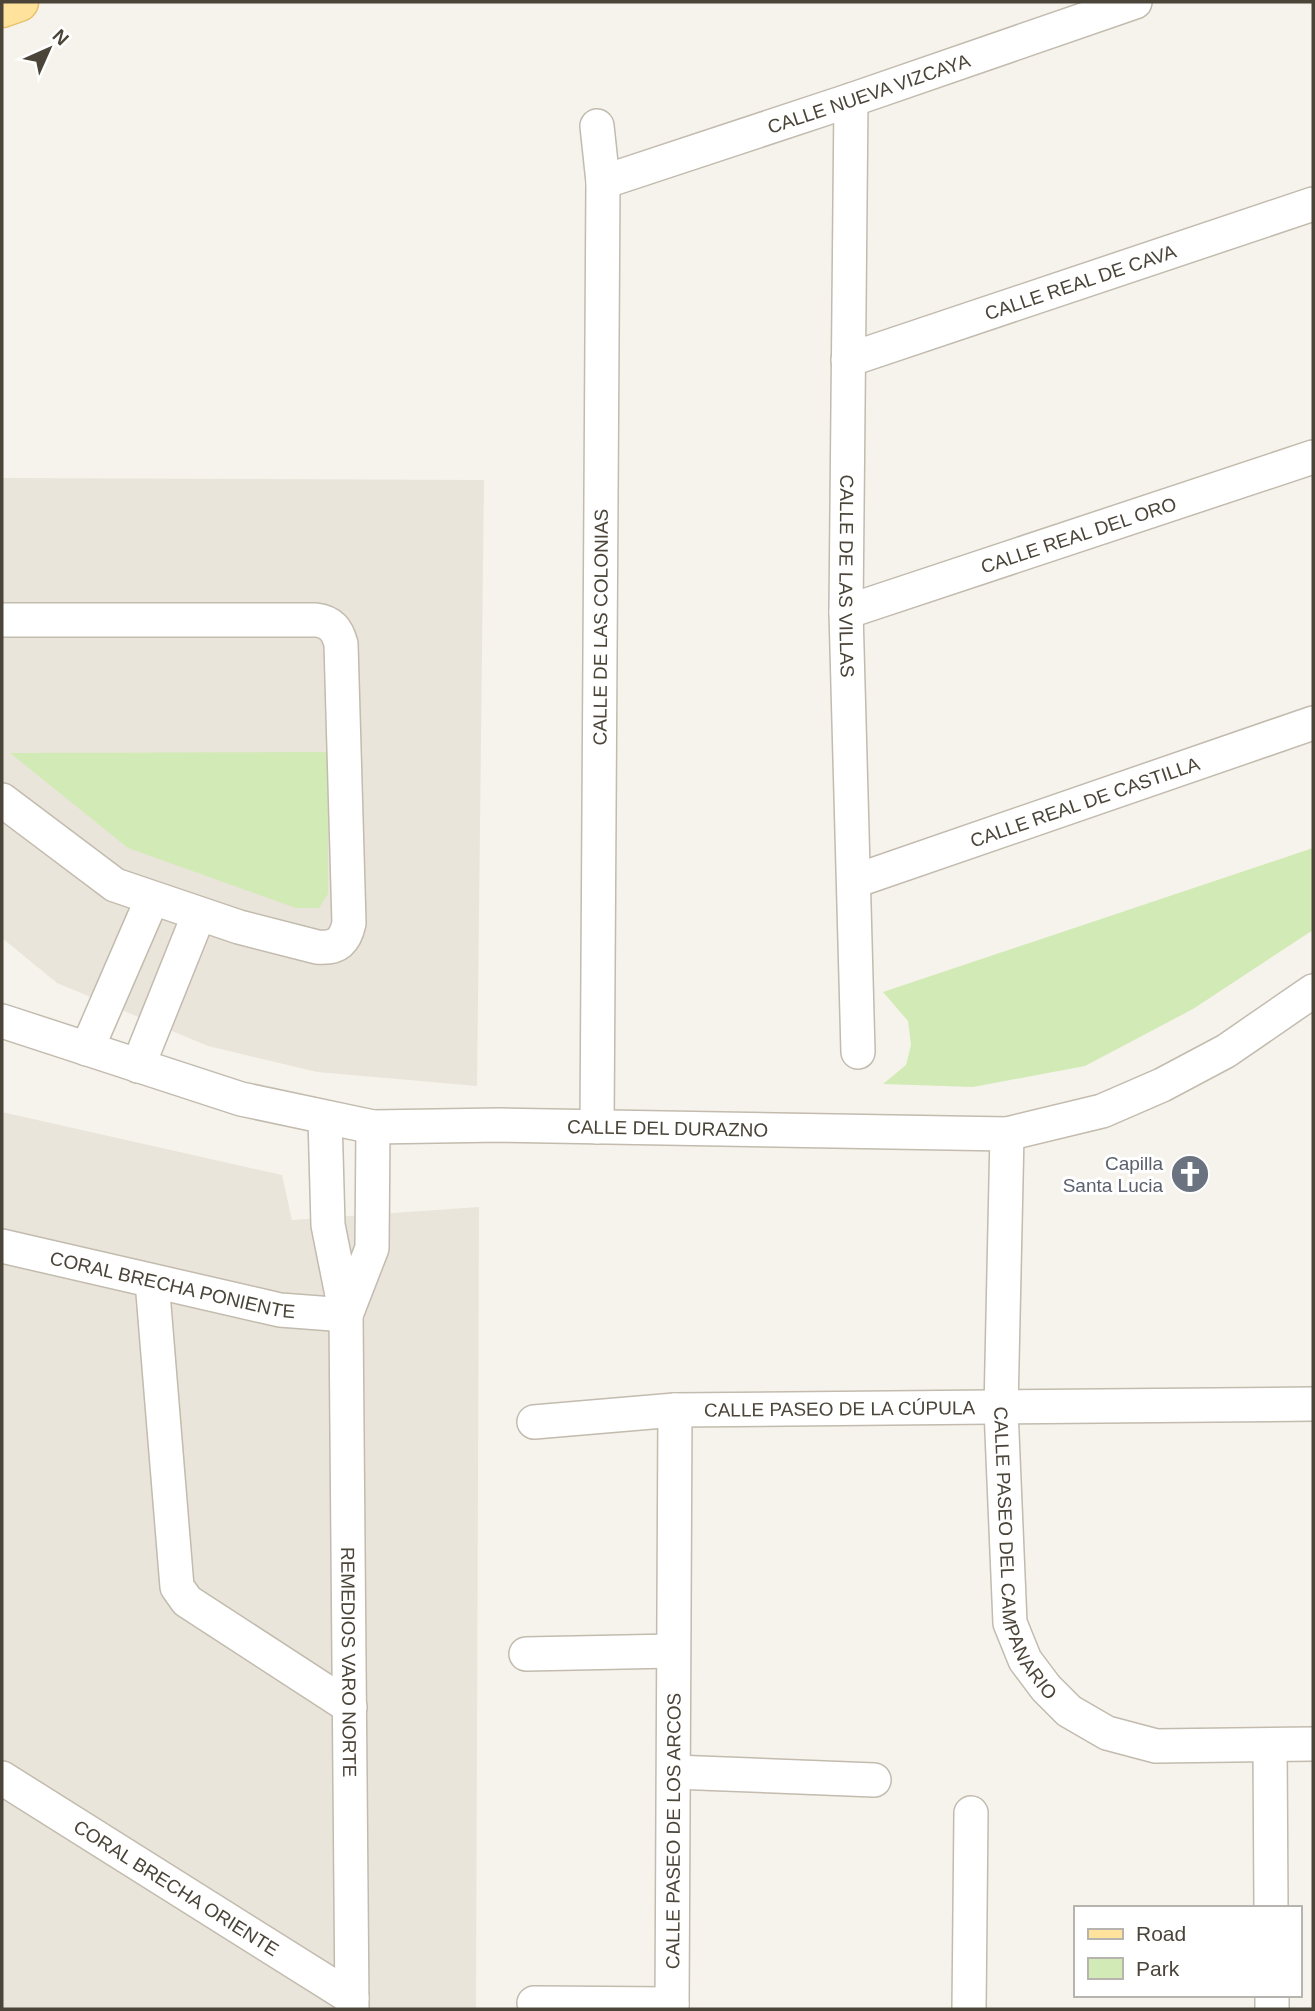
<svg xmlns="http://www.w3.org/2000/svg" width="1315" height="2011" viewBox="0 0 1315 2011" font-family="Arial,sans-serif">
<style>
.residential{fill:#eae5da}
.green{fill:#d2eab5}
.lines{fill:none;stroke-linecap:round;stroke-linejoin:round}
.street-casing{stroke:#c2bbae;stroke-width:36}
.primary-casing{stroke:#e6c16a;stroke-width:41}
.street{stroke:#fff;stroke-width:33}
.primary{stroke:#ffe39c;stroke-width:38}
.labels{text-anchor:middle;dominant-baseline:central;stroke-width:6;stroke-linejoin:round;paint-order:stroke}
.street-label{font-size:19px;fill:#4b4439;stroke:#fff}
.worship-label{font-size:19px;fill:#5b616d;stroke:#fff;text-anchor:end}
</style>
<rect width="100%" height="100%" fill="#f6f3ec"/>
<!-- residential -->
<g class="residential">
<polygon points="2,478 484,480 477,1086 317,1072 208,1046 57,983 2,938"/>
<polygon points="2,1112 282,1175 292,1220 479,1207 476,2009 2,2009"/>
</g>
<!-- green -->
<g class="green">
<polygon points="328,752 328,894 319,908 296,908 128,848 10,753"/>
<polygon points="1313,848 1313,930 1193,1009 1085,1066 973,1087 883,1084 906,1065 911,1045 908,1021 883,992"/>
</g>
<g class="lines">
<!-- street casing -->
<g class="street-casing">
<g id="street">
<path id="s1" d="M 851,100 L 846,612 L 858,1052"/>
<path id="s2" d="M 603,182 L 851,100 L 1135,2"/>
<path id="s3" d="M 848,360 L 1313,204"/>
<path id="s4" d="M 846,612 L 1313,457"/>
<path d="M 2,620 L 316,620 C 331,622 337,629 341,644 L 349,923 C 345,942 336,949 317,947 L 239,927 L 115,885 L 2,800"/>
<path id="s5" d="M 855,881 L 1313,723"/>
<path id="s6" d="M 2,1021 L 241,1099 L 373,1127 L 500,1125 L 1007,1134 L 1102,1111 L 1162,1085 L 1226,1051 L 1313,991"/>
<polyline points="87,1049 152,899"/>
<polyline points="138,1066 199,914"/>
<path id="s7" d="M 325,1118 L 328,1225 L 346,1315 L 352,2009"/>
<path id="s8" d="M 597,1127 L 603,182 L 597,126"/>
<path id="s9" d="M 1007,1134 L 1001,1409 L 1010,1623 L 1025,1660 L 1046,1688 L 1069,1711 L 1107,1733 L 1156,1746 L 1313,1744"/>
<path id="s10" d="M 2,1246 L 280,1310 L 346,1315"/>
<polyline points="152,1281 177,1587 187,1601 350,1707"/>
<polyline points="346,1315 372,1248 373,1127"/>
<path id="s11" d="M 534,1422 L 675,1410 L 1313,1404"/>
<polyline points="526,1654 673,1651"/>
<polyline points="1270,1745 1271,1908"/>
<polyline points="674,1772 874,1780"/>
<path id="s12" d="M 2,1778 L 352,1998"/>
<polyline points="1272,1995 1272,2009"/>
<polyline points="534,2003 672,2004"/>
<path id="s13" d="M 672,2009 L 675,1410"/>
<polyline points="969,2009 971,1813"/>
</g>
</g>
<!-- primary casing -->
<g class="primary-casing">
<polyline id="primary" points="2,8 19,2"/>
</g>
<!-- street -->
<use href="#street" class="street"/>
<!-- primary -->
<use href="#primary" class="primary"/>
</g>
<!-- icons -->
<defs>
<g id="church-disc" transform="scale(2.0125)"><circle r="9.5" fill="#6b7280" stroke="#fff"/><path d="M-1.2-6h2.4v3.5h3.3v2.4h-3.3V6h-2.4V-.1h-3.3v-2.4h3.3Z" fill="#fff"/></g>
</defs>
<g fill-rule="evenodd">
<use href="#church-disc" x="1190" y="1174"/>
</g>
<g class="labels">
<!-- street labels -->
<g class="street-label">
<text stroke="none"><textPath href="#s2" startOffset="280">CALLE NUEVA VIZCAYA</textPath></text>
<text stroke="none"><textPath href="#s3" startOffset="245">CALLE REAL DE CAVA</textPath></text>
<text stroke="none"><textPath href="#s4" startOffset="245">CALLE REAL DEL ORO</textPath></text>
<text stroke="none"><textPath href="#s1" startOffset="476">CALLE DE LAS VILLAS</textPath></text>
<text stroke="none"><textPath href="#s8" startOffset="500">CALLE DE LAS COLONIAS</textPath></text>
<text stroke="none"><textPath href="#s5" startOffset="243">CALLE REAL DE CASTILLA</textPath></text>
<text stroke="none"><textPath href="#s6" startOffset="681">CALLE DEL DURAZNO</textPath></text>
<text stroke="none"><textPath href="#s10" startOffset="175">CORAL BRECHA PONIENTE</textPath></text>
<text stroke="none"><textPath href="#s11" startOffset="306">CALLE PASEO DE LA CÚPULA</textPath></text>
<text stroke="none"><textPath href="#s9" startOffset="424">CALLE PASEO DEL CAMPANARIO</textPath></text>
<text stroke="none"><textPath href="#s7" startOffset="546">REMEDIOS VARO NORTE</textPath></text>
<text stroke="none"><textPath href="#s13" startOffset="178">CALLE PASEO DE LOS ARCOS</textPath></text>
<text stroke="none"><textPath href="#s12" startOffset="206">CORAL BRECHA ORIENTE</textPath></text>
</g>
<!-- worship labels -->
<g class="worship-label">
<text x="1163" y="1163">Capilla<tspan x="1163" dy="22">Santa Lucia</tspan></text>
</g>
</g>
<!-- border -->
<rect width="1315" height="2011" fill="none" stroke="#4b4439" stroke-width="7"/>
<!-- legend -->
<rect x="1074" y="1906" width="228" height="91" fill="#ffffff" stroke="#b7b4b0" stroke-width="2"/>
<rect x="1088" y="1929" width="35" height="10" fill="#ffe39c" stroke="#b7b4b0" stroke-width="2"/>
<text x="1136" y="1941" font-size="21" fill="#4b4439">Road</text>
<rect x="1088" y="1958" width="35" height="21" fill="#d2eab5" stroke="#b7b4b0" stroke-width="2"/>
<text x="1136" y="1976" font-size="21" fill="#4b4439">Park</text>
<!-- north arrow -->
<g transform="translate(49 49) rotate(45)" stroke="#ffffff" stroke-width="5" paint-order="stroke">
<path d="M0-5L12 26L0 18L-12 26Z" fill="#4b4439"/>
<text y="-10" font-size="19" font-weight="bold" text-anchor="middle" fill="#4b4439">N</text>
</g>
</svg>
